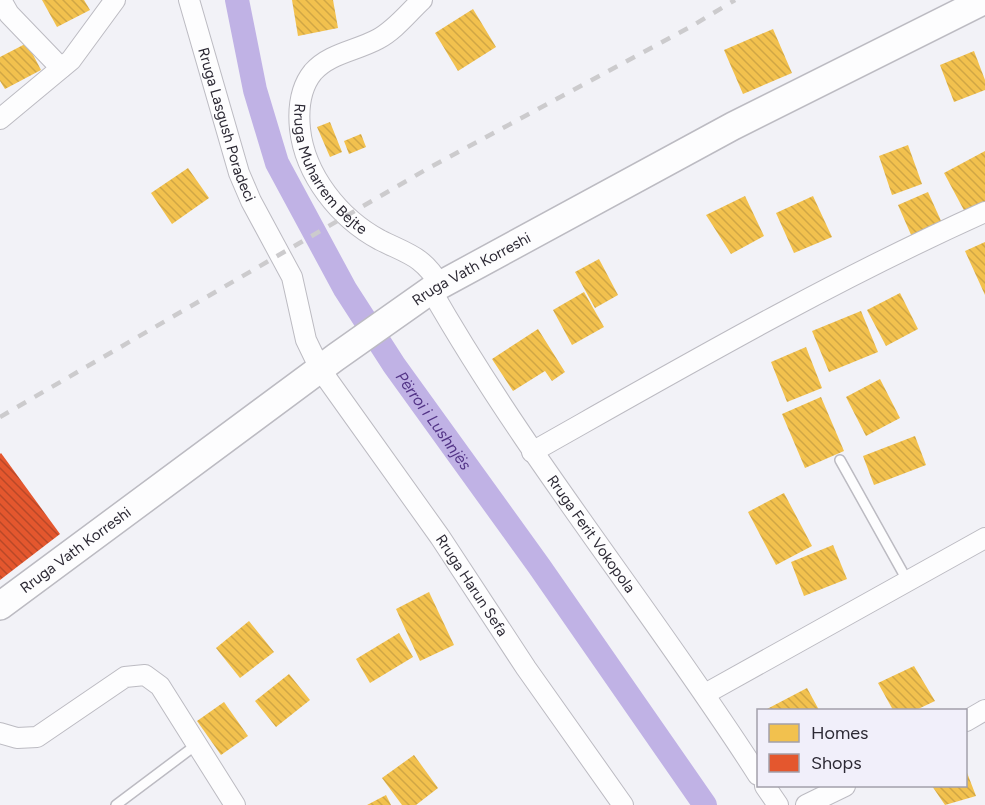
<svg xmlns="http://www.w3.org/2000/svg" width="985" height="805" viewBox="0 0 985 805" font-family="Figtree,sans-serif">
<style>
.homes{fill:url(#homes-back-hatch)}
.shops{fill:url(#shops-back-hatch)}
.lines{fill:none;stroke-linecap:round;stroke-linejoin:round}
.canal{stroke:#c0b2e5;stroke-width:24}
.service-casing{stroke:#bcbbc2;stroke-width:12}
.minor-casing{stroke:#bcbbc2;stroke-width:22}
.secondary-casing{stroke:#bcbbc2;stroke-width:30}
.service{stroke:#fdfdfe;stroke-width:9}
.minor{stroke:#fdfdfe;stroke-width:20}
.secondary{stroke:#fdfdfe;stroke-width:27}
.rail{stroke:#cccbcd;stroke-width:4.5;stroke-dasharray:10 10;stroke-linecap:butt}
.labels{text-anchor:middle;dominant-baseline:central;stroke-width:6;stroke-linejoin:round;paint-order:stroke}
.street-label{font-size:15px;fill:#2c2934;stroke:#f1effa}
.water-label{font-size:16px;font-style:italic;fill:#533487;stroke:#f1effa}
</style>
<defs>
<pattern id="homes-back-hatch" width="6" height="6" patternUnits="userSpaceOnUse" patternTransform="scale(1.5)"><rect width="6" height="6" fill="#f2c14e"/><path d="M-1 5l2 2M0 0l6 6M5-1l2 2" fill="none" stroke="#d0a645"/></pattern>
<pattern id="shops-back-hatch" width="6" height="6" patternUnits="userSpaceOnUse" patternTransform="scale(1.5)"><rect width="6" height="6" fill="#e4572e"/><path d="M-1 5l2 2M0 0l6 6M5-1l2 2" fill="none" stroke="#b94828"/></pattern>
</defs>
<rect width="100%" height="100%" fill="#f2f2f7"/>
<!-- homes -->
<g class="homes">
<polygon points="42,0 84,0 90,10 57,27"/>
<polygon points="292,0 333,0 338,28 298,36"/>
<polygon points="473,9 496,47 458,71 435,33"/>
<polygon points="773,29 792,73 743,94 724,50"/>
<polygon points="27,43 41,70 5,89 0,81 0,57"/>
<polygon points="974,51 985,80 985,90 954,102 940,65"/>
<polygon points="330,122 342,152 330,157 317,127"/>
<polygon points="361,134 366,147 349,154 344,141"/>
<polygon points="908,145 922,184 892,195 879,156"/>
<polygon points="985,151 985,204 966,214 944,173"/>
<polygon points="188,168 209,198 172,224 151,193"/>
<polygon points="928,192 942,223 912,237 898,205"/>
<polygon points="745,196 764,236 731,254 706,215"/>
<polygon points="813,196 832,237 794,253 776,213"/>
<polygon points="985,242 985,295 965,251"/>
<polygon points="599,259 618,295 595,308 575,272"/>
<polygon points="584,292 604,327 572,345 553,310"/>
<polygon points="900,293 918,329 886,346 867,310"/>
<polygon points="861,311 878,352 829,372 812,331"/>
<polygon points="538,329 565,372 552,381 545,371 513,391 492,359"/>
<polygon points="806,347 822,388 787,402 771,362"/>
<polygon points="880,379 900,418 866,436 846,397"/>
<polygon points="821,397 844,451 805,468 782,414"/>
<polygon points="915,436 926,465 874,485 863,456"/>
<polygon points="784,493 812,546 776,565 748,512"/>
<polygon points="833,545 847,579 804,596 791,562"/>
<polygon points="429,592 454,645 420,661 396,609"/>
<polygon points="249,621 274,652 240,678 216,648"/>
<polygon points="399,633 413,657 370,683 356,659"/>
<polygon points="914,666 935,701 916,710 893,710 878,683"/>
<polygon points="289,674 310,700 276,727 255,701"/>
<polygon points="807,688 819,710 768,710 767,709"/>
<polygon points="224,702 248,736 221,755 197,721"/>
<polygon points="414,755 438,788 416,805 402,805 382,778"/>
<polygon points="966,770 976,796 945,805 932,786 966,786"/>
<polygon points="386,795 391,805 367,805"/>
</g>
<!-- shops -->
<polygon class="shops" points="1,453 60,534 0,580 0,454"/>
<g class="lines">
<!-- canal -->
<path class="canal" id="s1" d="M 237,0 L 255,90 L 277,163 L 345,289 L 394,365 L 539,566 L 705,805"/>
<!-- service casing -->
<g class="service-casing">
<g id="service">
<polyline points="840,460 907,580"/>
<polyline points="116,805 196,745"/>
</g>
</g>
<!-- minor casing -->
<g class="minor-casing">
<g id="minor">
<polyline points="1,0 9,14 61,68"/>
<path id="s2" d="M 189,0 L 239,173 L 251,201 L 292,277 L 306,340 L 320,369 L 440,537 L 526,668 L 623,805"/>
<path id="s3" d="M 422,0 C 408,13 395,30 378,39 C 356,51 330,53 313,72 C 300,88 298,109 300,129 C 305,175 339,218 380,240 C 408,254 423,256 440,285"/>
<polyline points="0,119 71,60 115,0"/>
<path id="s4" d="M 431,290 C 528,460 653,611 758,775"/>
<path d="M 532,452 C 681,368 829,282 985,212"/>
<polyline points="705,694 985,538"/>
<polyline points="966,721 985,710"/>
<polyline points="0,733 17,738 37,737 125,677 145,675 160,686 235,805"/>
<polyline points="765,786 778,805"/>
<polyline points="806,805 845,786"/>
</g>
</g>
<!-- secondary casing -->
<g class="secondary-casing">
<g id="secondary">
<path id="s5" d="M 0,606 L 336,357 L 431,290 L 733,126 L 985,0"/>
</g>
</g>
<!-- service -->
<use href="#service" class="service"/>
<!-- minor -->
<use href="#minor" class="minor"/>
<!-- secondary -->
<use href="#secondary" class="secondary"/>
<!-- rail -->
<polyline class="rail" points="0,417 427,169 692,26 735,0"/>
</g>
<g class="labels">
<!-- street labels -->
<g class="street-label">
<text stroke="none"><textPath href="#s2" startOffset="130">Rruga Lasgush Poradeci</textPath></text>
<text stroke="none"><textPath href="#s3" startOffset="242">Rruga Muharrem Bejte</textPath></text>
<text stroke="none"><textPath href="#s5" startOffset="580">Rruga Vath Korreshi</textPath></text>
<text stroke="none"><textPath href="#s4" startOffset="292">Rruga Ferit Vokopola</textPath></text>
<text stroke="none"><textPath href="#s5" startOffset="94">Rruga Vath Korreshi</textPath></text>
<text stroke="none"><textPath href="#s2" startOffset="658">Rruga Harun Sefa</textPath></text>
</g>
<!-- water labels -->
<g class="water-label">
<text stroke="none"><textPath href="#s1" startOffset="470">Përroi i Lushnjës</textPath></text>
</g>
</g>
<!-- legend -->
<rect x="757" y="709" width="210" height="78" fill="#f1effa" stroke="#a2a0ab" stroke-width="1.5"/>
<rect x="769" y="724" width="30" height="18" fill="#f2c14e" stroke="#a2a0ab" stroke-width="1.5"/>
<text x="811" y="739" font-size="18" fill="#2c2934">Homes</text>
<rect x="769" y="754" width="30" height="18" fill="#e4572e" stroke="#a2a0ab" stroke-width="1.5"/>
<text x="811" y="769" font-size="18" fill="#2c2934">Shops</text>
</svg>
